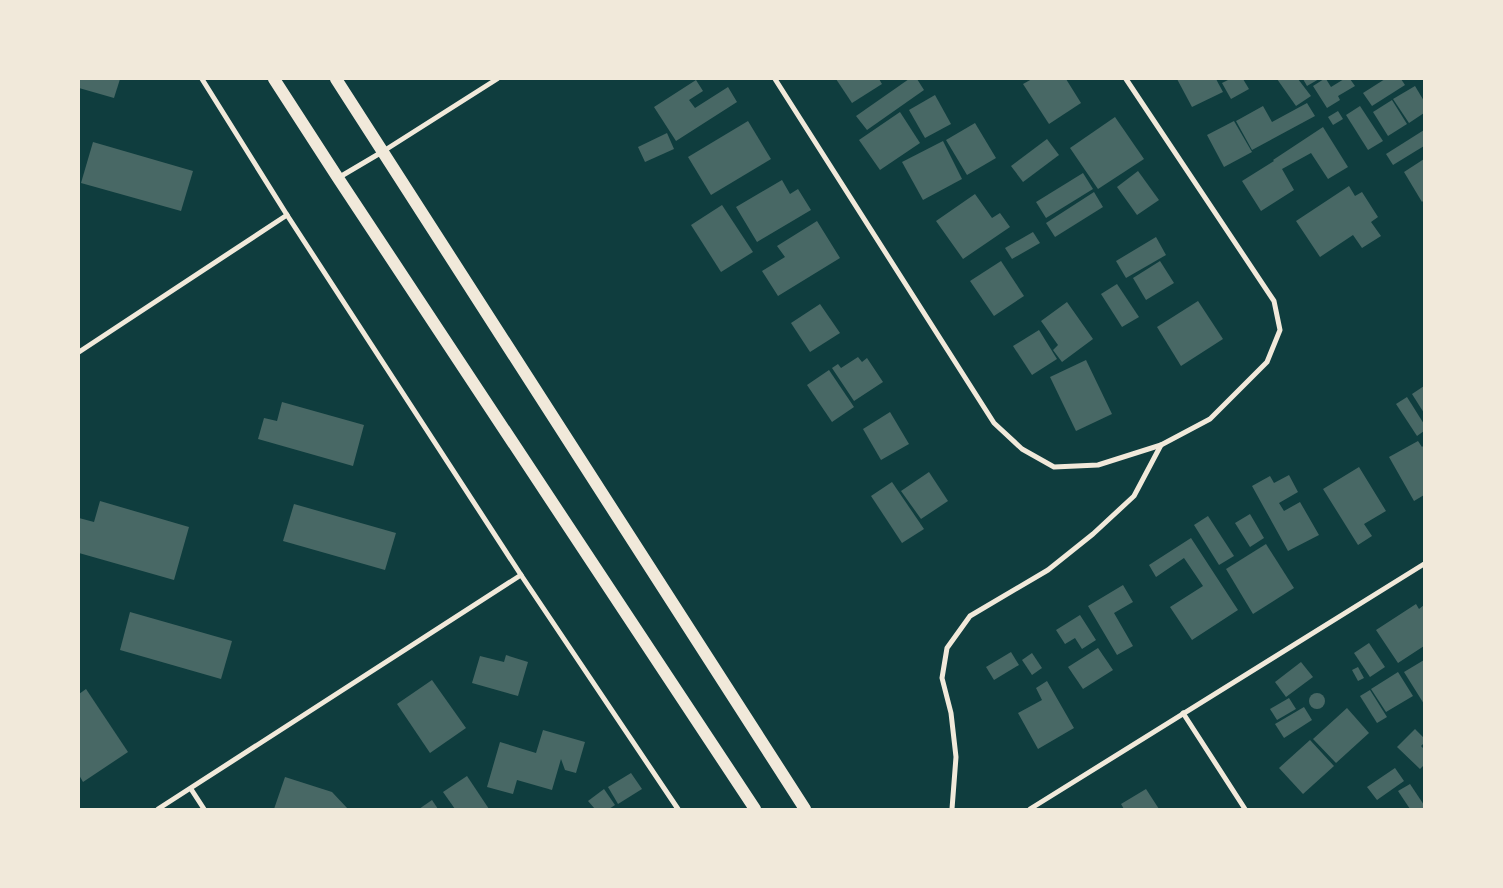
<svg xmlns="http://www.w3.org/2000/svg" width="1503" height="888" viewBox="0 0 1503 888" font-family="Lato,sans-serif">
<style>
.building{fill:#486865}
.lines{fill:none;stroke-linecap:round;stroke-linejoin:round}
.minor{stroke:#f1e9da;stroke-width:5}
.primary{stroke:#f1e9da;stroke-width:12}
</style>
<rect width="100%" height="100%" fill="#0f3d3e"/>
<!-- building -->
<g class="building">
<polygon points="79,79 120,79 114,98 79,88"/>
<polygon points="836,79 879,79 882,84 852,103"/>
<polygon points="909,79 917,79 924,90 867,130 856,116"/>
<polygon points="1032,79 1066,79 1081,103 1049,124 1023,84"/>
<polygon points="1177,79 1216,79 1223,92 1192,107"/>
<polygon points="1230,79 1243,79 1249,89 1231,99 1222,83"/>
<polygon points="1277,79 1298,79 1311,96 1296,106"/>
<polygon points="1303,79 1319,79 1307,86"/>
<polygon points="1324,79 1326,79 1331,87 1344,79 1350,79 1355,86 1338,96 1340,100 1327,108 1313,86"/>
<polygon points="1385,79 1401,79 1405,85 1372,106 1363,93"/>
<polygon points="696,80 703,91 689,100 695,108 728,87 737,102 676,141 654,107"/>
<polygon points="1415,86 1424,101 1424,113 1409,123 1393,99"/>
<polygon points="935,95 951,124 925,138 909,110"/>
<polygon points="1392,100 1407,124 1388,136 1373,112"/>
<polygon points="1307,103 1315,116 1252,150 1236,121 1263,106 1272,122"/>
<polygon points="1360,106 1383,141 1368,150 1346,115"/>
<polygon points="1338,111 1343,119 1333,125 1328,117"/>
<polygon points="900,112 920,143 880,170 859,140"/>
<polygon points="1115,117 1144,159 1098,189 1070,148"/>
<polygon points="748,121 771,159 711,195 688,157"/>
<polygon points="1234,121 1252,152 1224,167 1207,135"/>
<polygon points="975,123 996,158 967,175 946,140"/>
<polygon points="1323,127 1348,167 1328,179 1311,153 1282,169 1294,190 1261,211 1242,181 1274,161 1273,160"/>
<polygon points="1424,130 1424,146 1393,165 1386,154"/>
<polygon points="667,133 674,149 645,162 638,147"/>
<polygon points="1047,139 1059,155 1023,182 1011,166"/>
<polygon points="943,141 962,179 923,200 902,162"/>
<polygon points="93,142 193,171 181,211 81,183"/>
<polygon points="1424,159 1424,200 1422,202 1404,172"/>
<polygon points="1138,171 1159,200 1137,215 1117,187"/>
<polygon points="1083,173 1093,189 1046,218 1036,202"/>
<polygon points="782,180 790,194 798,189 811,210 757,242 736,207"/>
<polygon points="1349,186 1355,196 1362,192 1378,217 1371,222 1381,236 1362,248 1353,235 1320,257 1296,221"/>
<polygon points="1094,192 1103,207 1055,237 1046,223"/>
<polygon points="975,194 992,218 1000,213 1010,227 963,259 936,221"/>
<polygon points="722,205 753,252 721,272 691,225"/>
<polygon points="817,221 840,258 778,296 762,271 785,257 777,246"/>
<polygon points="1033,232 1040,243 1012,259 1005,248"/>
<polygon points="1156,237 1166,255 1126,278 1116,261"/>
<polygon points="1001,261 1024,296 994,316 970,281"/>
<polygon points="1160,261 1174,283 1146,300 1133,278"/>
<polygon points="1117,284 1139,317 1122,327 1101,294"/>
<polygon points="1198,301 1223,339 1181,366 1157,327"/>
<polygon points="1067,302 1093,339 1062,362 1053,350 1058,345 1041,321"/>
<polygon points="820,304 840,333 810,352 791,323"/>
<polygon points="1039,330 1057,359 1032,375 1013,346"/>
<polygon points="858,357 862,362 867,358 883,382 854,401 832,368 838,364 841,368"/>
<polygon points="1086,360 1112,414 1076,431 1050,377"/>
<polygon points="829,370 854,407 832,422 807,385"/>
<polygon points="1424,386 1424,413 1412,394"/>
<polygon points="1407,397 1424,424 1424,431 1417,436 1396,404"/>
<polygon points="282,402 364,425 353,466 258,439 264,418 277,421"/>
<polygon points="890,412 909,444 881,460 863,429"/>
<polygon points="1418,441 1422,447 1424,445 1424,495 1414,501 1389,457"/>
<polygon points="1359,467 1386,511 1364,524 1372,536 1358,545 1323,489"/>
<polygon points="929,472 948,501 921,519 901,491"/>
<polygon points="1289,475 1298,492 1279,503 1284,511 1300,502 1319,535 1288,551 1252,486 1270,476 1274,483"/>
<polygon points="892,482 924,529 902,543 871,496"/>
<polygon points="100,501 189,527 174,580 79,553 79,518 94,522"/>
<polygon points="294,504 396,533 385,570 283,541"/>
<polygon points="1250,514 1264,538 1250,547 1235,523"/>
<polygon points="1208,516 1234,556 1219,565 1194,525"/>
<polygon points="1191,538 1238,610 1192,640 1170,607 1203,586 1184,558 1156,577 1149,565"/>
<polygon points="1266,544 1294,588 1253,614 1226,569"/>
<polygon points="1123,585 1133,602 1114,613 1133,646 1117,655 1088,606"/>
<polygon points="1416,604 1419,609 1424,605 1424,646 1398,663 1376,630"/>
<polygon points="130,612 232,641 221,679 120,650"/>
<polygon points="1080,615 1096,640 1082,649 1075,638 1065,644 1056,630"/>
<polygon points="1369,643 1385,667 1370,677 1354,653"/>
<polygon points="1098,648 1113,670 1083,689 1068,667"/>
<polygon points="1011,652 1019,665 994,680 986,667"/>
<polygon points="1032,653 1042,668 1032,675 1022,660"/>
<polygon points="506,655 528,662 518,696 472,683 480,656 504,662"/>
<polygon points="1424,660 1424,704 1404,672"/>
<polygon points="1301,662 1313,677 1286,697 1275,682"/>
<polygon points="1358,667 1364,678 1358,681 1352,670"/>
<polygon points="1398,672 1413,696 1386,712 1371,689"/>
<polygon points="432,680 466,728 430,753 397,704"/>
<polygon points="1047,681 1074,728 1038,749 1018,713 1042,700 1036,688"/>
<polygon points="86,689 128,752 83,782 79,775 79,694"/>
<polygon points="1370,690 1387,717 1377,723 1360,696"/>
<circle cx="1317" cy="701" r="8"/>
<polygon points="1289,698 1296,709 1277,720 1270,709"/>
<polygon points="1304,707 1312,720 1284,738 1275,724"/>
<polygon points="1347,708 1369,733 1336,763 1313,739"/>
<polygon points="1415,729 1424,738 1424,743 1421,746 1424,749 1424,765 1420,769 1397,747"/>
<polygon points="543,730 585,742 576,773 565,770 561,759 552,790 517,780 513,794 487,787 500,742 536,753"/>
<polygon points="1310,740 1334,766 1303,794 1279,768"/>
<polygon points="1395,768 1404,781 1377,800 1367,787"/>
<polygon points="631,773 642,789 618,804 608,787"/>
<polygon points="467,776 489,809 455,809 443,792"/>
<polygon points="285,777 332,792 348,809 274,809"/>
<polygon points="1410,784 1424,805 1424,809 1410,809 1398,791"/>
<polygon points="604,789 615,805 609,809 595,809 588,801"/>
<polygon points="1146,789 1159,809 1124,809 1121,804"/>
<polygon points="432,800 438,809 419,809"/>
</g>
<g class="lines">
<!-- minor -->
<g class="minor">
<polyline points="202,79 287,215"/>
<polyline points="775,79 994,423 1022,449 1054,467 1098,465 1161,445 1210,419 1267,362 1280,330 1274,301 1126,79"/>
<polyline points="338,178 382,152 497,79"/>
<polyline points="79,352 287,215 521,575 678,809"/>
<polyline points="1183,713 1245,809"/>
<polyline points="191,789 204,809"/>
<polyline points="158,809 521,575"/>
<polyline points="952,809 956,757 951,713 942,678 947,648 970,616 1048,570 1093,534 1134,496 1161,445"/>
<polyline points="1030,809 1424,564"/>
</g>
<!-- primary -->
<g class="primary">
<polyline points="274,79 338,178 755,809"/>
<polyline points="336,79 805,809"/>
</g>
</g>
<!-- border -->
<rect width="1503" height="888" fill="none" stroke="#f1e9da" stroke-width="160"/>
</svg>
